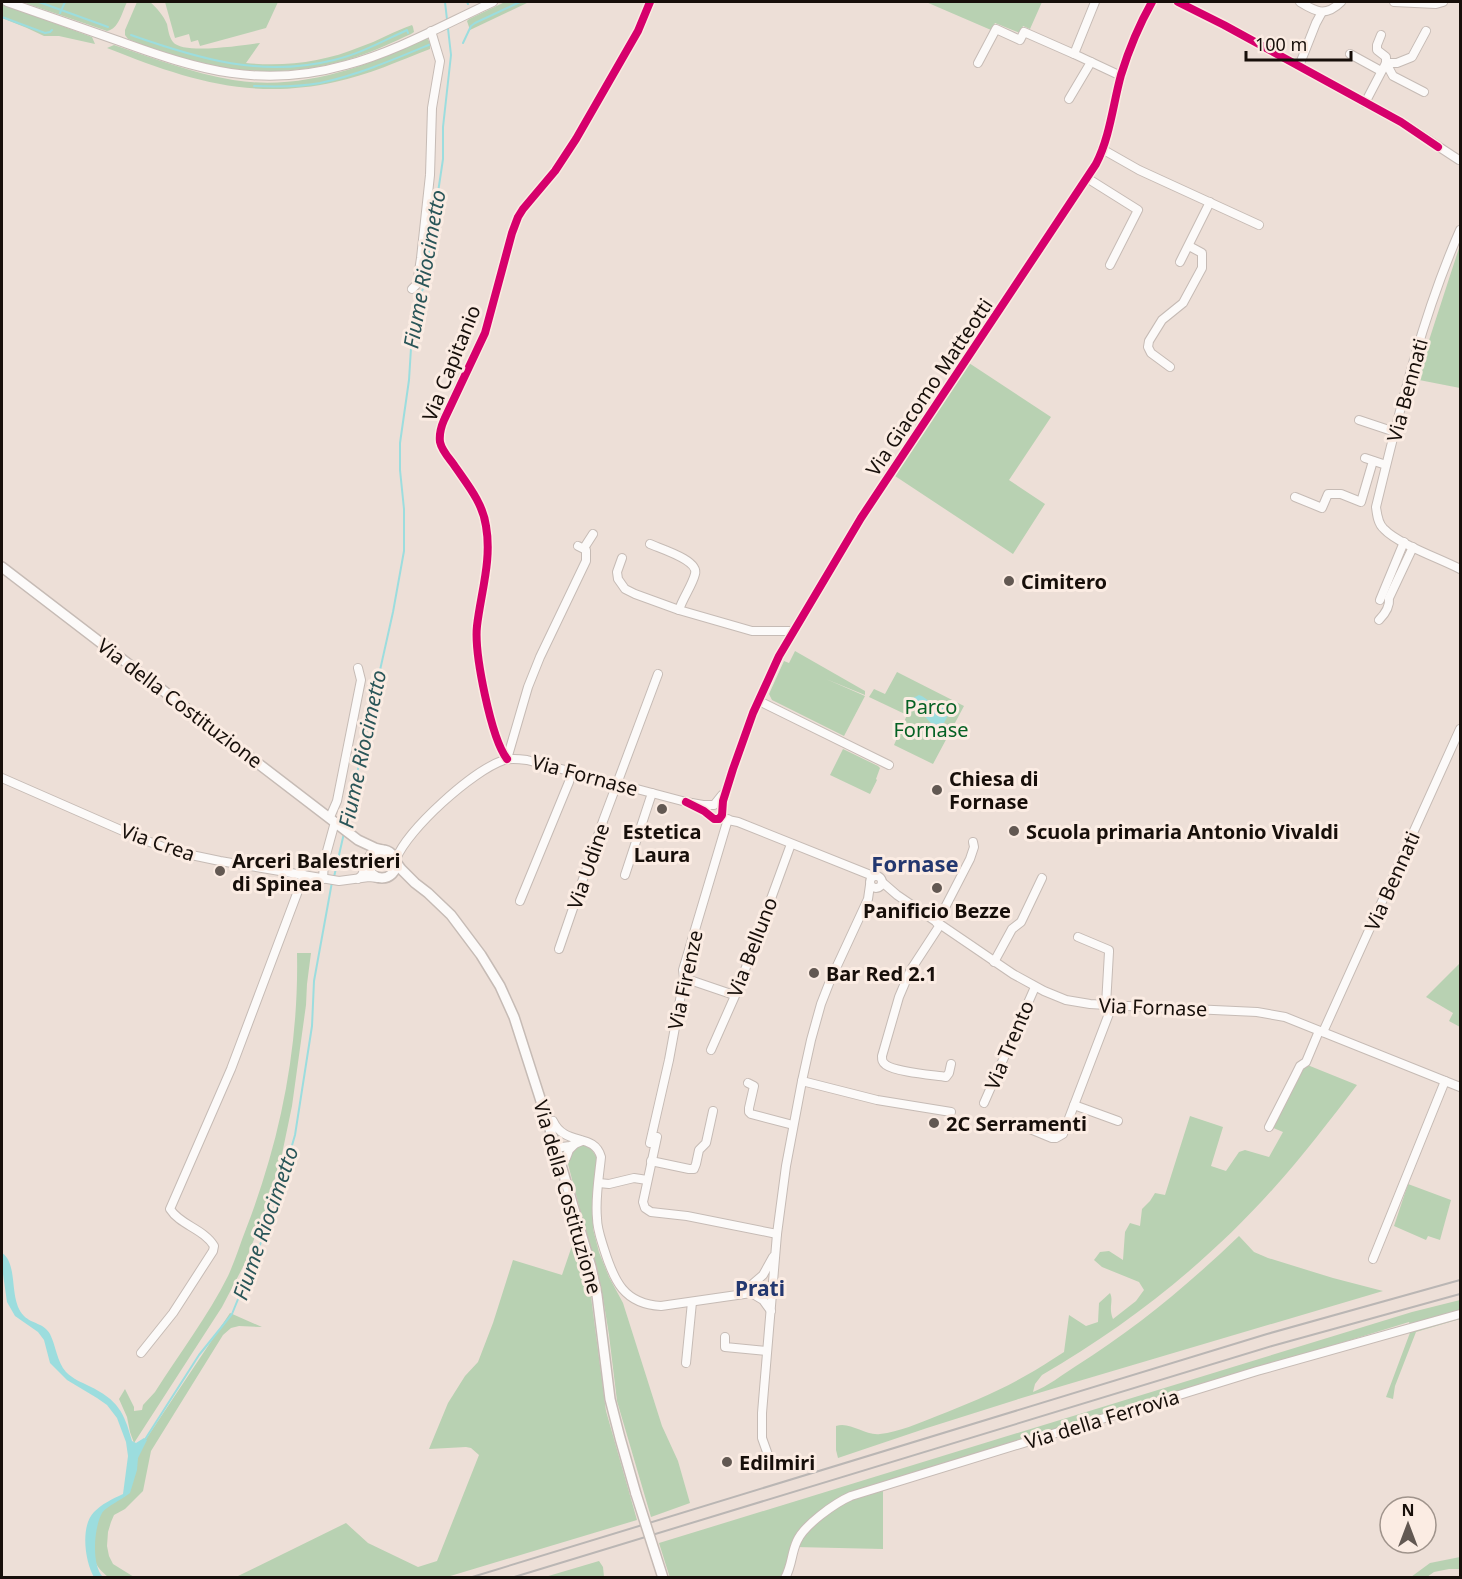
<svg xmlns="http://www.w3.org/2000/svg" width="1462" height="1579" viewBox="0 0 1462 1579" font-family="'Noto Sans',sans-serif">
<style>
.green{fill:#b8d1b2}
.water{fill:#9cddde}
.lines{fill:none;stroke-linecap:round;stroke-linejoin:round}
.stream{stroke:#9cddde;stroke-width:2}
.minor-casing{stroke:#c6bbb5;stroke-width:10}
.major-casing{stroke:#c6bbb5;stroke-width:12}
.minor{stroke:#fcfaf9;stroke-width:8}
.major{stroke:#fcfaf9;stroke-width:9}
.rail{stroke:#bab6b4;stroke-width:2}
.major-bridge-casing{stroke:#c6bbb5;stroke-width:12;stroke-linecap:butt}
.major-bridge{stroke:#fcfaf9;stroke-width:9}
.cycleway-casing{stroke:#fbece3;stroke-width:11}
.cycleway{stroke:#d6006c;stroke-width:8}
.poi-dot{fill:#625852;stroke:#fbece3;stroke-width:2}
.labels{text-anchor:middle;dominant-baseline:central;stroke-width:6;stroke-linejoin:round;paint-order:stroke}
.street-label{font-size:20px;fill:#170f0a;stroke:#fbece3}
.poi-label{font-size:20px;font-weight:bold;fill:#170f0a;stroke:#fbece3;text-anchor:start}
.park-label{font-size:20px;fill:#056124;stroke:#fbece3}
.water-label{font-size:21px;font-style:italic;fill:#295558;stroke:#fbece3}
.neighbourhood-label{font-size:21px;font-weight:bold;fill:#23376f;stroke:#fbece3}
.quarter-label{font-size:22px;font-weight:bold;fill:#23376f;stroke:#fbece3}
</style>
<rect width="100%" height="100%" fill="#eddfd7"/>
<!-- green -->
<g class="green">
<path d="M 22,2 L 127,2 C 122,12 119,29 107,31 Z"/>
<path d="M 137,2 L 150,2 C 157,8 163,15 167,24 C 168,29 169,37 173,42 C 183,55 244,45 260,43 L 246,63 C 285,67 324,62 360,47 C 378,41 394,31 412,25 L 413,27 L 414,32 L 411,34 C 393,42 375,51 356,57 C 279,83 201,71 128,39 L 125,35 L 125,30 Z"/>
<polygon points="165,2 278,2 266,28 200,46 198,40 191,42 189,34 175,38"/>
<polygon points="505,2 529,2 470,30 467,21 469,19"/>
<polygon points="926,2 1042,2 1030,29 1023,26 1020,33 995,23 991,30"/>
<polygon points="2,4 92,37 95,44 59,36 44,36 27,28 2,18"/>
<path d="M 427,38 L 430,43 L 430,49 C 399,61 368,75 335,82 C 250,101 185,79 107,48 L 114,45 C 153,58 192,73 233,80 C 301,91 366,67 427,38 Z"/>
<polygon points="1459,248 1460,248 1460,388 1414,379 1419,371"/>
<polygon points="969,363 1051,417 1009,480 1045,504 1013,554 895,476 912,445"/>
<polygon points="795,651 865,691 865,695 826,679 865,696 844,736 772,700 769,694 784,661 789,663"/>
<polygon points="897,672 964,706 933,764 894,745 907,715 869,697 874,689 885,694"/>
<polygon points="843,749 878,766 880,768 876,779 877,780 870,794 830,775"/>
<path d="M 297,953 L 311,953 L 307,984 L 306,1005 L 292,1106 L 282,1154 L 267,1206 L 244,1265 L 222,1307 L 134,1443 L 130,1432 L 127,1417 L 119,1399 L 125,1389 L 134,1407 L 134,1411 L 142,1410 L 143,1405 L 155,1392 C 179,1354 208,1316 228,1276 C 235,1261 240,1244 246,1229 C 280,1141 299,1048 297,953 Z"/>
<polygon points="1460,963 1460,1027 1449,1021 1453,1013 1426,997"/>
<path d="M 1305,1064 L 1357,1085 C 1330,1120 1303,1156 1273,1189 C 1208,1262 1127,1326 1042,1375 L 1035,1384 L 1033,1392 C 1048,1386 1062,1375 1076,1366 C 1135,1329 1189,1284 1239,1236 L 1254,1252 L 1268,1258 L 1333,1278 L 1383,1291 L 1025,1397 L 927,1428 L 838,1458 L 836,1450 L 836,1426 C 850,1421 865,1436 880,1434 C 899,1432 919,1423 937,1416 C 967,1404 997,1392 1025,1376 C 1038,1369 1051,1360 1064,1352 L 1069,1315 L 1086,1326 L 1098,1322 L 1099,1303 L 1110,1293 C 1114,1301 1108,1307 1113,1319 L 1136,1301 L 1144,1290 L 1139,1282 L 1102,1267 L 1094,1260 L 1100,1252 L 1109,1251 L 1123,1260 L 1125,1232 L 1130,1223 L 1140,1226 L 1142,1209 L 1150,1201 L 1155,1193 L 1165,1195 L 1190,1116 L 1223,1127 L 1211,1166 L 1226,1171 L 1239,1152 L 1245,1150 L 1269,1157 L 1283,1132 L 1271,1127 Z"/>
<polygon points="583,1145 590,1147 597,1158 593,1229 599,1252 609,1277 623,1303 662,1426 678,1461 690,1503 651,1517 617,1401 609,1335 603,1298 568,1164 569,1154 576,1146"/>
<polygon points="1408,1184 1451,1200 1440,1240 1428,1236 1426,1240 1394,1226"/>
<polygon points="576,1234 591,1297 606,1411 637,1520 447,1577 236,1577 346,1523 368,1543 418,1567 437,1561 479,1455 471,1448 466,1447 429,1449 448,1403 465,1376 478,1362 493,1323 513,1260 562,1275"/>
<polygon points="1460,1300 1460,1319 1416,1332 1395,1386 1393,1399 1386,1397 1411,1330 1411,1327 1409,1322 883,1484 883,1549 795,1547 783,1577 670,1578 659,1543 1412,1312"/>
<path d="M 230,1313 L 262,1327 L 239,1326 L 231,1328 L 223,1335 L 151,1451 L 143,1491 L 125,1509 L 114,1515 L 111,1522 L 108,1532 L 107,1546 L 109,1556 L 113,1564 L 134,1577 L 108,1577 C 102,1572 96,1566 94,1558 C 93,1551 94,1522 98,1516 C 104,1507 120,1498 129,1492 L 136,1454 Z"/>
<polygon points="1460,1557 1460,1569 1449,1569 1434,1572 1427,1577 1411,1577 1430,1563"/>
<polygon points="599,1561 603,1567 604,1577 545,1577"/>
</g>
<!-- water -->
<g class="water">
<path d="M 919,695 C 925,697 928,701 934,704 C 939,705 942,705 947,708 L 948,715 L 944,723 C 931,727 931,723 923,714 C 918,710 915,709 912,703 L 913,698 Z"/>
<path d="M 2,1253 C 19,1264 8,1300 24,1316 C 32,1324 44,1323 50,1334 C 56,1346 57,1362 66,1372 C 73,1379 81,1382 89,1386 C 118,1400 124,1412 132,1441 L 136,1443 L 144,1438 L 147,1440 L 138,1458 L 137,1470 L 130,1493 C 124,1498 106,1507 102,1513 C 94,1527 91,1565 103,1577 L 94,1577 C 85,1562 80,1526 94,1512 C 102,1504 112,1499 123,1494 L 128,1456 L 126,1442 L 117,1418 L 107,1405 L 97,1398 L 67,1380 L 50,1363 L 44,1340 L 38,1332 L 15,1316 L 7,1302 L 2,1267 Z"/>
</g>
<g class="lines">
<!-- stream -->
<g class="stream">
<polyline points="39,2 108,27"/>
<polyline points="468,4 467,2 469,2"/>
<polyline points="60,13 65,2"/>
<polyline points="2,17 45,33 50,32 52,30"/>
<path d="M 131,35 C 199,59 262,78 334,60 C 360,54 383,41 407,30 L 408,33"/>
<polyline points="463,43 471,26 475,23 520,2"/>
<path d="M 254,86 C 276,87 298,87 320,83 C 358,75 395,59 431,44"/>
<polyline points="345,827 393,612 404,551 404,509 400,470 400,443 409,380 412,332 416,307 424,286 443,159 443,127 451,55 445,2"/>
<polyline points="334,877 344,833"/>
<polyline points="144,1441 199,1355 232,1314 272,1215 295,1135 312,1026 314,981 332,882"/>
</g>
<!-- minor casing -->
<g class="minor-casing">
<g id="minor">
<path d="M 7,2 C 44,15 82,28 119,41 C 199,70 261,89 346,65 C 396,52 447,23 493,2"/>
<polyline points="1095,2 1074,54 1121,76"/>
<polyline points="1178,2 1224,25 1401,122 1459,160"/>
<path d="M 1300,2 C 1316,12 1326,17 1341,2"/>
<polyline points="1394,2 1436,4 1443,2"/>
<polyline points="1350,54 1381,71"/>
<polyline points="978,63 996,29 1020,40 1024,32 1074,54"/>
<polyline points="1299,66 1316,23 1322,12"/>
<polyline points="1424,92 1393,76 1386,63 1397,63 1412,57 1426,31"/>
<polyline points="1069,99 1091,62"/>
<polyline points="1365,103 1386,63 1386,57 1377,50 1377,45 1381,35"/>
<polyline points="1102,149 1139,170 1259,225"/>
<polyline points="1087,178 1138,210 1110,265"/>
<path d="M 1460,230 C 1421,319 1399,413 1376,507 C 1377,515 1378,524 1384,529 C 1398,544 1441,559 1460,569"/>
<polyline points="1180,262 1210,202"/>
<polyline points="412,289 417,284 421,258 430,175 432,108 440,61 431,31"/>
<polyline points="1170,367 1151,353 1148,347 1149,341 1162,320 1183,303 1202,268 1202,253 1189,246"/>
<polyline points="1359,420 1395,432"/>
<polyline points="1365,458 1386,465"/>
<polyline points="1295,497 1322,508 1328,494 1341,494 1361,502 1373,461"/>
<path d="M 650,544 C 661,549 699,560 695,574 C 692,586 683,597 679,610"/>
<polyline points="584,548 593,534"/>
<polyline points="622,558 617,572 618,579 625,589 635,594 679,610 752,631 794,631"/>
<polyline points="1380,600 1404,542"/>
<path d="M 1379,620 C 1385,614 1390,607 1389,598 L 1413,547"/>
<polyline points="759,701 889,765"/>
<path d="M 507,759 C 491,738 474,653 477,626 C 481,592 492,560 486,526 C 483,503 467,484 454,465 C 449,458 442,451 440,442 C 439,434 441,427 444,420 L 485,333 L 512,233 L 518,217 L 523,209 L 555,171 L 576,139 L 638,31 L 650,2"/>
<polyline points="507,759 528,687 540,657 586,561 586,550 578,546"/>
<polyline points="2,778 139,838 177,852 220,861 339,881 369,877 378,878"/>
<path d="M 686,802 L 704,811 L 714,819 L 719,819 L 722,815 L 723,801 L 733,769 L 753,713 L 779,656 L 861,518 L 1096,164 C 1110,137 1113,104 1121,75 C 1129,49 1139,25 1152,2"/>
<polyline points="330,817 337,801 361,680 358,668"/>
<polyline points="723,819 738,822 873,876"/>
<path d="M 396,859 C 408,829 472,771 504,760 C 511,758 519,759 527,760 L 686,802 L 703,805 L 714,805 L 722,795"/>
<polyline points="625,875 652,793"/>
<circle cx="876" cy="882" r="6"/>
<polyline points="323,879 324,862 335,822"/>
<polyline points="358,879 362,875 368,862"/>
<polyline points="882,882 897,895 1013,974 1044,991 1066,1000 1090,1004 1106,1005 1257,1012 1285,1017 1460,1087"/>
<polyline points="520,901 569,782 572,771"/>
<polyline points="937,923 970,859 974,847 973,842"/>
<path d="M 940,925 L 910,971 L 899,997 L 882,1056 C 882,1060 882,1062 886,1065 C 896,1072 933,1075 946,1077 L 949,1073 L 951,1064"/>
<polyline points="1078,937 1109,950 1109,952 1106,1005"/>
<polyline points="559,949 603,821 658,674"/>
<polyline points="994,962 1012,929 1021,922 1042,878"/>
<polyline points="684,978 734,995"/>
<polyline points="1323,1032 1460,729"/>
<polyline points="711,1050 738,989 791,844"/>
<polyline points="802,1081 877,1100 951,1112"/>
<polyline points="748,1083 754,1086 749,1108 749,1112 751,1114 793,1125"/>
<polyline points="984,1103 1035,987"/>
<polyline points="1074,1105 1118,1121"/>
<path d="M 553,1121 C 565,1147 594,1132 601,1157 C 599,1177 595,1198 597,1218 C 597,1229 601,1239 604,1249 C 614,1281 624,1304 661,1306 L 751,1293 L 773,1288"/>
<polyline points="1013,1122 1052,1138 1056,1138 1063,1134 1110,1011 1111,1006"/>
<polyline points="1269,1127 1295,1076 1300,1066 1306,1062 1319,1031"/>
<polyline points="657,1137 643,1202 645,1208 651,1212 687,1216 777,1234"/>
<polyline points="650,1143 669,1060 684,978 683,970 728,819"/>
<polyline points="562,1147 570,1146 582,1141"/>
<polyline points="566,1158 569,1150 574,1145"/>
<polyline points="651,1161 689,1169 694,1169 696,1164 699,1150 706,1143 713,1111"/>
<polyline points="599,1183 609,1184 634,1178 647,1180"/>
<polyline points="1373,1259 1445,1081"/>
<polyline points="742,1293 763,1275 773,1257"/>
<polyline points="753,1294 763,1300 771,1311"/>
<polyline points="725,1337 725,1347 766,1351"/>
<path d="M 141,1353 L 173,1313 L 213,1251 L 214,1246 C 204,1229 180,1225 170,1209 L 231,1069 L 304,875"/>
<polyline points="686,1363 692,1302"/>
<polyline points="772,1466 762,1438 762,1413 777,1234 786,1166 802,1081 811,1040 821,1004 830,981 868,899 870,885"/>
<path d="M 785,1578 C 792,1566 791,1554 797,1541 C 804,1525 835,1503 851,1496 L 1257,1371 L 1460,1314"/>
</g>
</g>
<!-- major casing -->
<g class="major-casing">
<g id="major">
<polyline points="2,567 358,840 375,848 383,850"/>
<circle cx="382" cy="864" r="14"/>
<polyline points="396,862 401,869 415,883 428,893 451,915 481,955 500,986 514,1017 556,1148 591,1267 597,1295 610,1399 620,1438 636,1494"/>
</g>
</g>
<!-- minor -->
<use href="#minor" class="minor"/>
<!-- major -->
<use href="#major" class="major"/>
<!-- rail -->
<g class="rail">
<polyline points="469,1578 1267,1334 1460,1280"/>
<polyline points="511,1578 1272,1346 1460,1294"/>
</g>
<!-- major-bridge casing -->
<g class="major-bridge-casing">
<polyline id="major-bridge" points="636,1494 663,1578"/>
</g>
<!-- major-bridge -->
<use href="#major-bridge" class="major-bridge"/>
<!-- cycleway casing -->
<g class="cycleway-casing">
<g id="cycleway">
<polyline points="1178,2 1224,25 1401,122 1438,147"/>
<path d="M 507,759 C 491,738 474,653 477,626 C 481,592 492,560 486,526 C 483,503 467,484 454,465 C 449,458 442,451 440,442 C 439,434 441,427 444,420 L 485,333 L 512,233 L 518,217 L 523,209 L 555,171 L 576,139 L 638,31 L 650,2"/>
<path d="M 686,802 L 704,811 L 714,819 L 719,819 L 722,815 L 723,801 L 733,769 L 753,713 L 779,656 L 861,518 L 1096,164 C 1110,137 1113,104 1121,75 C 1129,49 1139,25 1152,2"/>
</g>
</g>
<!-- cycleway -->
<use href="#cycleway" class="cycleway"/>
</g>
<!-- markers -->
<g class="poi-dot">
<circle cx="1009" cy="581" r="6"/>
<circle cx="937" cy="790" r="6"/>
<circle cx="662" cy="809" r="6"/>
<circle cx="1014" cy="831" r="6"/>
<circle cx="220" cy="871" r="6"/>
<circle cx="937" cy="888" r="6"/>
<circle cx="814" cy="973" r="6"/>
<circle cx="934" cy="1123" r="6"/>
<circle cx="727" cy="1462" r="6"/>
</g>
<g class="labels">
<!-- street labels -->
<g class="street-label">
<text transform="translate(451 363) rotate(-68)">Via Capitanio</text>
<text transform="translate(929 387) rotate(-56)">Via Giacomo Matteotti</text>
<text transform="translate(1407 390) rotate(-75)">Via Bennati</text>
<text transform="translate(180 703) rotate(37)">Via della Costituzione</text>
<text transform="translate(585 775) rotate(15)">Via Fornase</text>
<text transform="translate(158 842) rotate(19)">Via Crea</text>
<text transform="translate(588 866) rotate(-71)">Via Udine</text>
<text transform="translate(1392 881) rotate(-66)">Via Bennati</text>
<text transform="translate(752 947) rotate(-69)">Via Belluno</text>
<text transform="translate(685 980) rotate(-78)">Via Firenze</text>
<text transform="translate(1153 1007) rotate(2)">Via Fornase</text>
<text transform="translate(1009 1045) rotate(-67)">Via Trento</text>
<text transform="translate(568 1197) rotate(74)">Via della Costituzione</text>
<text transform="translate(1102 1419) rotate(-17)">Via della Ferrovia</text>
</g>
<!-- poi labels -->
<g class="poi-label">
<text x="1021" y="581">Cimitero</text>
<text x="949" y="778">Chiesa di<tspan x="949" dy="23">Fornase</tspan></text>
<text x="662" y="831" text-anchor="middle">Estetica<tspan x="662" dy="23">Laura</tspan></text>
<text x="1026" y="831">Scuola primaria Antonio Vivaldi</text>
<text x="232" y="860">Arceri Balestrieri<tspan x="232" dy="23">di Spinea</tspan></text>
<text x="937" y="910" text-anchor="middle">Panificio Bezze</text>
<text x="826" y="973">Bar Red 2.1</text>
<text x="946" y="1123">2C Serramenti</text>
<text x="739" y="1462">Edilmiri</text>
</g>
<!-- park labels -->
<g class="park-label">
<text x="931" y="706">Parco<tspan x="931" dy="23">Fornase</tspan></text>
</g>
<!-- water labels -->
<g class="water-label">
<text transform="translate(424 269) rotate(-80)">Fiume Riocimetto</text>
<text transform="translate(362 749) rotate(-78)">Fiume Riocimetto</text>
<text transform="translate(265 1223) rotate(-71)">Fiume Riocimetto</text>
</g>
<!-- neighbourhood labels -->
<g class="neighbourhood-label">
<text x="760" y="1288">Prati</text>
</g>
<!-- quarter labels -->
<g class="quarter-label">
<text x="915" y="863">Fornase</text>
</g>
</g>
<!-- border -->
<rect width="1462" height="1579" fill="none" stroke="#170f0a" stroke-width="6"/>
<!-- north arrow -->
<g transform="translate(1408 1525)"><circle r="28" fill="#fbece3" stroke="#a0948c" stroke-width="1.5"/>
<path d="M0-4.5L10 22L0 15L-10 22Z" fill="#625852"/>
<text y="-9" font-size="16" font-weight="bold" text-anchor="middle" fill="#170f0a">N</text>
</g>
<!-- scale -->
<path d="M1246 51v9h105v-9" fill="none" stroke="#170f0a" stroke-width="3"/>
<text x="1255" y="51" font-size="18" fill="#170f0a" stroke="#fbece3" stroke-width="4.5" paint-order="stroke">100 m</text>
</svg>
